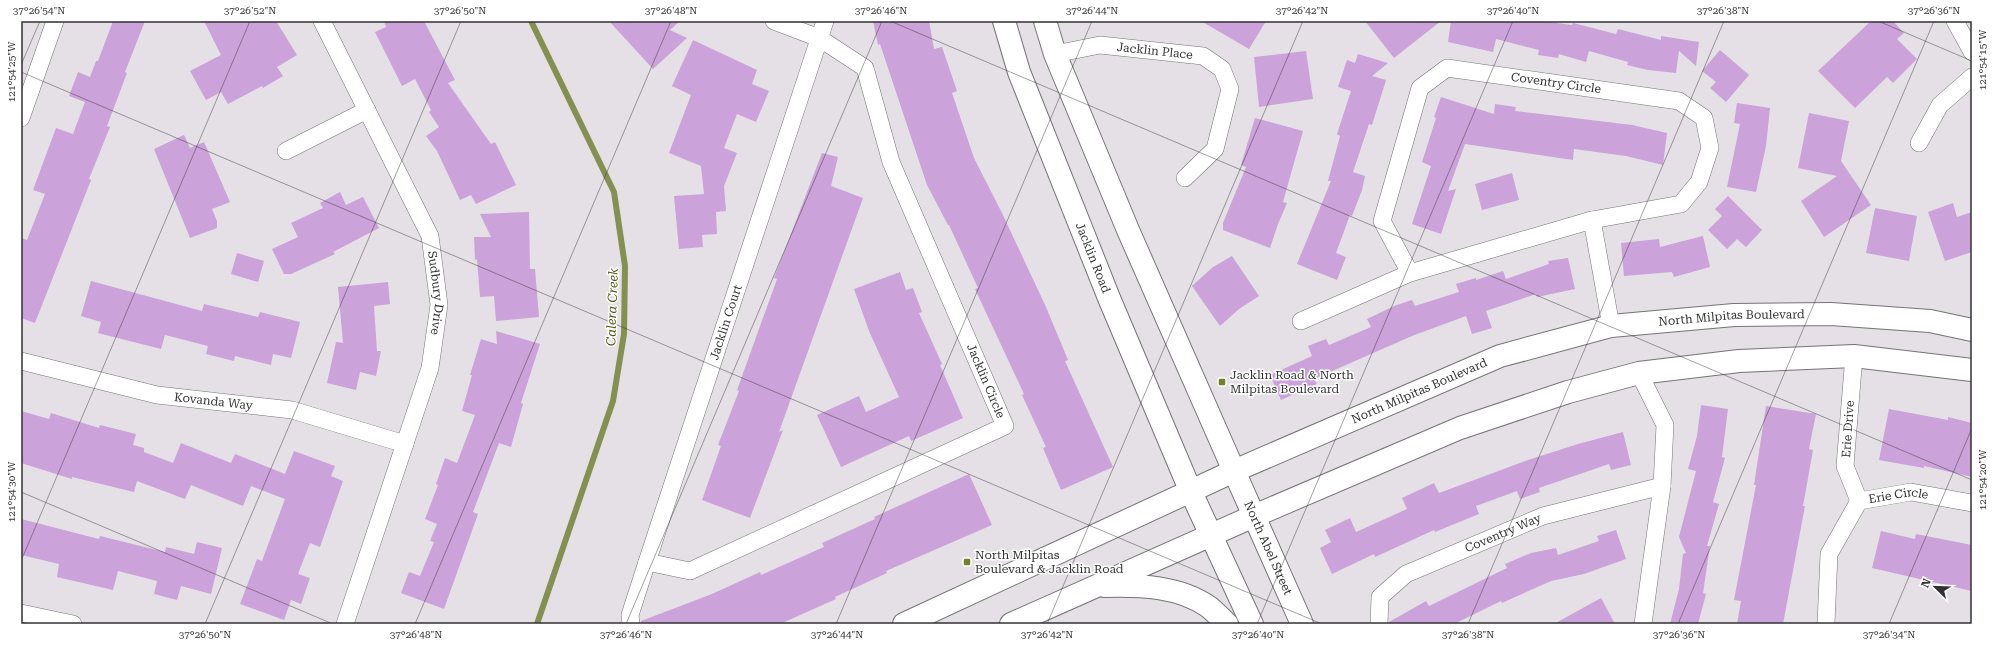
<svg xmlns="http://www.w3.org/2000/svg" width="1993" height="645" viewBox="0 0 1993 645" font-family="'Roboto Serif',serif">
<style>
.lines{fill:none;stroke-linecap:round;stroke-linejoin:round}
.stream{stroke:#84904f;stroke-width:6}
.building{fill:#cba2d9}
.street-casing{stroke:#767277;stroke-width:18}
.secondary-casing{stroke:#767277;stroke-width:24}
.primary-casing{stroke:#767277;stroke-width:24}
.street{stroke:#fff;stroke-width:17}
.secondary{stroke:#fff;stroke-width:22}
.primary{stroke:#fff;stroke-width:22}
.ticks{fill:none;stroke:#323133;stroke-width:1;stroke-opacity:0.45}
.poi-dot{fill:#73812f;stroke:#fff;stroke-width:1.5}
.labels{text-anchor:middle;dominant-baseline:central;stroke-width:3;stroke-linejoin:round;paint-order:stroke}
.street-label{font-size:12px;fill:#323133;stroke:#fff}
.poi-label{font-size:12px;fill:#323133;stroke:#fff;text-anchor:start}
.water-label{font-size:13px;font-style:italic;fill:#4d580c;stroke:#fff}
.neatline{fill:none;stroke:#323133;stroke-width:1.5}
.ticks-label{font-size:10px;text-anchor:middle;fill:#323133}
</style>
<rect width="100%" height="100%" fill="#e5e0e6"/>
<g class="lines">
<!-- stream -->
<polyline class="stream" points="531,21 614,192 625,266 624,334 613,401 537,624"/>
</g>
<!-- building -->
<g class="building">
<polygon points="113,21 145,21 125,72 127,73 107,126 110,127 89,179 91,180 35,323 21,318 21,238 27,240 45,194 33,190 56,128 73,134 85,102 69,96 78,72 90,77 96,61 98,61"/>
<polygon points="204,21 276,21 297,55 277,67 283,76 263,88 262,86 228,104 221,92 206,100 190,71 221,55"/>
<polygon points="384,21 424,21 455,80 448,83 491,144 495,142 516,185 476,204 471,195 460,200 437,151 426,136 439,127 429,112 431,110 415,79 402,86 375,32 386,27"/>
<polygon points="609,21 680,21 670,30 687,38 653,69"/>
<polygon points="873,21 929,21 934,49 942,47 957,91 952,93 974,158 1002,213 1046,307 1068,360 1065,361 1113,467 1061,490 1043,448 1046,447 1022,395 1024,394 975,289 978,288 949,225 948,225 927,185 880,44 878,45"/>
<polygon points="1201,21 1266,21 1249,49"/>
<polygon points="1365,21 1441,21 1394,58"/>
<polygon points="1451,21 1542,21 1572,25 1573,23 1616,34 1618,29 1661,40 1661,36 1699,42 1696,66 1679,51 1676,73 1648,70 1627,65 1628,62 1589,51 1586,62 1559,54 1558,58 1538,55 1539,50 1496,39 1493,52 1448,42"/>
<polygon points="1871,21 1893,21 1904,33 1897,39 1917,59 1893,83 1887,77 1855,108 1818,71"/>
<polygon points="693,40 757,70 752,84 769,91 756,122 737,114 724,148 737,153 724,186 726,211 716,212 717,234 702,235 703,247 679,249 674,196 704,194 701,166 669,153 691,95 672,86"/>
<polygon points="1720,50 1749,75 1726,102 1710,88 1716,82 1702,71"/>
<polygon points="1306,51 1313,99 1259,107 1254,57"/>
<polygon points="1358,54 1388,63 1372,76 1386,80 1372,125 1369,124 1353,172 1365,176 1362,190 1352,216 1350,215 1336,253 1346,257 1337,280 1297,264 1331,181 1328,181 1340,136 1337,134 1351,91 1338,87 1347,60 1355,63"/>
<polygon points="1441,97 1494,114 1495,104 1516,107 1515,111 1632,125 1667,133 1663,165 1626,156 1574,149 1573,160 1465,144 1448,191 1456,189 1441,234 1412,224 1431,166 1422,162 1436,118 1434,117"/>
<polygon points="1737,103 1770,108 1766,146 1756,192 1727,187 1740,124 1734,123"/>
<polygon points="1809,113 1849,121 1841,161 1871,205 1824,237 1801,201 1837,176 1798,168"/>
<polygon points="1255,118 1303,131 1283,202 1287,203 1278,224 1270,248 1223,230 1223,223 1246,167 1241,165"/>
<polygon points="184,135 190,148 204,142 230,202 212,209 217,221 217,228 190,238 154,149"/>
<polygon points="822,153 838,157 831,186 863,198 779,432 783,430 750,518 702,500 721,446 718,445 739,391 737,390 777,279 774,278"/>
<polygon points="1512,173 1519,200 1482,210 1475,184"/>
<polygon points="340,192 346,205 363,197 379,228 333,252 335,254 291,274 284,274 272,249 298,237 291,223 323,208 320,203"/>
<polygon points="1728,196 1762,230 1746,247 1737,239 1727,249 1708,230 1722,216 1715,209"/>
<polygon points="1953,203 1957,217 1972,212 1972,252 1945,261 1928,212"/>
<polygon points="1875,208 1917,216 1909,261 1866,253"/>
<polygon points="529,212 530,269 535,269 539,317 496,321 494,296 480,297 477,259 475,260 474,237 491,237 480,214"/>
<polygon points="1703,236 1710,267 1674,277 1672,272 1624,276 1621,243 1659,239 1660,247"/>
<polygon points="237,253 264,261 258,282 231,274"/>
<polygon points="1232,256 1259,296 1239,309 1220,326 1192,286 1213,267"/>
<polygon points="1568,258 1575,289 1537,297 1536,294 1486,311 1492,328 1472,334 1466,316 1412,336 1314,379 1317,384 1281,400 1270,375 1312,356 1308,346 1326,339 1329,345 1371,327 1367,319 1394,306 1412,300 1415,306 1459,292 1456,284 1476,278 1476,280 1503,271 1506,279 1549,264 1548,261"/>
<polygon points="900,272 906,290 913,288 922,312 919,313 942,364 940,365 963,418 911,441 909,436 841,467 817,415 859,396 866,412 899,397 869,331 854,289"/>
<polygon points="91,281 202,311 204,304 258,317 260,312 300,322 291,358 273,354 271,365 235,356 234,361 206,354 208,346 165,335 161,349 98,333 101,322 81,316"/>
<polygon points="388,282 390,304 374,306 377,351 381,351 376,376 360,372 356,390 327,383 336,342 343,343 338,287"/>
<polygon points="496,331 540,344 521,403 523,404 511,447 499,443 473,512 478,514 444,609 401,593 409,572 420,576 434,542 430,541 437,524 425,519 438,485 436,484 445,458 457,463 475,415 462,411 472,375 470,375 481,339 497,344"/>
<polygon points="1701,405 1728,409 1722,457 1725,458 1713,502 1719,504 1707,546 1710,546 1703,593 1706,594 1698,624 1670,624 1679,589 1683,554 1686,553 1679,537 1696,471 1688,469 1697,436"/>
<polygon points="1766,406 1816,414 1809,449 1813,450 1803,506 1805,506 1783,624 1737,624 1741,601 1734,600 1756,485 1754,485"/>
<polygon points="1889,409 1948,420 1948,417 1972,423 1972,477 1924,466 1924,468 1879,460"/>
<polygon points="21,411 49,419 51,413 99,428 100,425 136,434 133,445 144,448 144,452 173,463 181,443 231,463 235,454 285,474 294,451 335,466 331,476 343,481 320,547 310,543 298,574 310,578 301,604 291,600 284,620 240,604 257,559 262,561 285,499 251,486 243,506 191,485 185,499 137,481 134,492 72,477 72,479 21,463"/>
<polygon points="1623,432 1631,465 1611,470 1609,464 1539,488 1540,492 1520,499 1517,491 1476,506 1479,514 1435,532 1434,530 1375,557 1374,554 1332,574 1320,548 1331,542 1325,530 1350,518 1356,532 1407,509 1402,498 1434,483 1439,493 1528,460 1578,444"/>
<polygon points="969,474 992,525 886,571 887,573 835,597 836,599 780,624 641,624 641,621 712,594 760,572 761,575 824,547 822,543 875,519 874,517"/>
<polygon points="21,519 99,539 100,536 165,552 166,547 194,554 197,542 222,548 211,594 181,586 177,600 154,594 157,581 118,571 113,590 57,577 59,564 21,555"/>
<polygon points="1616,530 1626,559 1584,574 1551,581 1502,603 1501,601 1454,624 1389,624 1389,622 1426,601 1429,606 1507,568 1505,564 1531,553 1556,548 1558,555 1599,541 1597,536"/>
<polygon points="1881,531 1915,539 1916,534 1972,545 1972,591 1872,568"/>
<polygon points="1601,598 1615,624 1554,624"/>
</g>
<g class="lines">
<!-- street casing -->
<g class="street-casing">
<g id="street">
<path id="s1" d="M 322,21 L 430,236 L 439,305 L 430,368 L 345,624"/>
<polyline points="1955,21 1972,52"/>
<path id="s2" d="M 1055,54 L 1100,45 L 1203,56 L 1222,69 L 1230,89 L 1215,149 L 1185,178"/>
<polyline points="21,118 55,21"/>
<polyline points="1919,143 1940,105 1972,77"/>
<polyline points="286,151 367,110"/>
<polyline points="1592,220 1611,326"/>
<polyline points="1301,321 1410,273 1592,220 1681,204 1699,182 1710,148 1704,118 1679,101 1447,68 1420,88 1382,221 1410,273"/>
<polyline points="1854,356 1845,466 1859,501"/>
<path id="s3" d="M 21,361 L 157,395 L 292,410 L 405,444"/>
<polyline points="1639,373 1665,425 1662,486"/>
<polyline points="647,562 690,571 1005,426 891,162 865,68 819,38 774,21"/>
<polyline points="21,613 73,624"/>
<path id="s4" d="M 631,624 L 630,615 L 647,562 L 825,21"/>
<path id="s5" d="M 1379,624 L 1380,597 L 1406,574 L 1543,516 L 1662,486 L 1643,624"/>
<path id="s6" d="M 1826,624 L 1829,554 L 1859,501 L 1911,492 L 1972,503"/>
</g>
</g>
<!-- secondary casing -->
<g class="secondary-casing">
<g id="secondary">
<path id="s7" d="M 1004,21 L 1019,72 L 1109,298 L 1191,492"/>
<path id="s8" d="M 1045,21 L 1055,54 L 1128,230 L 1234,471 L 1500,356 L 1611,326 L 1734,315 L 1831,314 L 1930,321 L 1972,330"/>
<polyline points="1254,516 1460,428 1568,392 1639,373 1739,361 1854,356 1972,370"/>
</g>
</g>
<!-- primary casing -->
<g class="primary-casing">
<g id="primary">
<polyline points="1191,492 1252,624"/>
<path d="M 1104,586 C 1140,585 1179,586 1209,607 C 1215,612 1221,618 1227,624"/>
<path id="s9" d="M 904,624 L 1234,471 L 1302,624"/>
<polyline points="1011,624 1254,516"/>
</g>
</g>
<!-- street -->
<use href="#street" class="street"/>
<!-- secondary -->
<use href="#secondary" class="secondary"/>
<!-- primary -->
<use href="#primary" class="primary"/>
</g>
<!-- ticks -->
<path class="ticks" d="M 890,21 L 1972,480M 1878,21 L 1972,61M 21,65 L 40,21M 21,72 L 1322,624M 21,492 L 333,624M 21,561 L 250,21M 205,624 L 461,21M 415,624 L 671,21M 626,624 L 882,21M 836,624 L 1092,21M 1047,624 L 1303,21M 1257,624 L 1513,21M 1468,624 L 1724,21M 1678,624 L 1934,21M 1889,624 L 1972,428"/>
<!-- markers -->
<g class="poi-dot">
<rect x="1218" y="378" width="8" height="8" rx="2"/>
<rect x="963" y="558" width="8" height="8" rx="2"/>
</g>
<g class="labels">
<!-- street labels -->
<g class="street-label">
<text stroke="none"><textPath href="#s2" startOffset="101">Jacklin Place</textPath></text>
<text transform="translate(1556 83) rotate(8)">Coventry Circle</text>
<text stroke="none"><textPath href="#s7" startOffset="253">Jacklin Road</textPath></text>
<text stroke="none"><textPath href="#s1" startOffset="298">Sudbury Drive</textPath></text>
<text stroke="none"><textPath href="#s8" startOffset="1014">North Milpitas Boulevard</textPath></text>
<text stroke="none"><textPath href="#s4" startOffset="317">Jacklin Court</textPath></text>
<text transform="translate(986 381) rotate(67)">Jacklin Circle</text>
<text stroke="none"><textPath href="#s8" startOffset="690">North Milpitas Boulevard</textPath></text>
<text stroke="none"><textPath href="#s3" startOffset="197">Kovanda Way</textPath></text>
<text transform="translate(1848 429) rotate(-86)">Erie Drive</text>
<text stroke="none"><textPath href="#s6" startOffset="171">Erie Circle</textPath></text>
<text stroke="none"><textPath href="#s5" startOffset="167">Coventry Way</textPath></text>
<text stroke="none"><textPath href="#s9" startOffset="448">North Abel Street</textPath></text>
</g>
<!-- poi labels -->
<g class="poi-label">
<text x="1230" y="375">Jacklin Road &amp; North<tspan x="1230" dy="14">Milpitas Boulevard</tspan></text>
<text x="975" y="555">North Milpitas<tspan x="975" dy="14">Boulevard &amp; Jacklin Road</tspan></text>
</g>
<!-- water labels -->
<g class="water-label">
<text transform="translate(612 307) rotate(-88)">Calera Creek</text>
</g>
</g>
<!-- border -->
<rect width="1993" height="645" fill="none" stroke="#ffffff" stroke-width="44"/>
<!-- north arrow -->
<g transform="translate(1935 587) rotate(293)" stroke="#ffffff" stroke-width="3" paint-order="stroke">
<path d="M0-3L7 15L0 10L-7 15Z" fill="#323133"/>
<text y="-6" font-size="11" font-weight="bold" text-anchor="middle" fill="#323133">N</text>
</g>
<rect x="22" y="22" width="1949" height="601" class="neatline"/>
<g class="ticks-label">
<text x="39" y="14">37°26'54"N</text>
<text x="250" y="14">37°26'52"N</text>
<text x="460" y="14">37°26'50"N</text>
<text x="671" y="14">37°26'48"N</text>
<text x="881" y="14">37°26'46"N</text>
<text x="1092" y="14">37°26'44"N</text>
<text x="1302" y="14">37°26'42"N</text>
<text x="1513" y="14">37°26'40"N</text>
<text x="1723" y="14">37°26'38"N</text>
<text x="1934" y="14">37°26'36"N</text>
<text transform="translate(1982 60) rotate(-90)" y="4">121°54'15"W</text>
<text transform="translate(11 72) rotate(-90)" y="4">121°54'25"W</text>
<text transform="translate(1982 480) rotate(-90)" y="4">121°54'20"W</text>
<text transform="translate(11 492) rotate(-90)" y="4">121°54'30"W</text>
<text x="205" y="638">37°26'50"N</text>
<text x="416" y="638">37°26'48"N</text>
<text x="626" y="638">37°26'46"N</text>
<text x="837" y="638">37°26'44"N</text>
<text x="1047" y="638">37°26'42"N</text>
<text x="1258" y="638">37°26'40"N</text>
<text x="1468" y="638">37°26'38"N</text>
<text x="1679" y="638">37°26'36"N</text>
<text x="1889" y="638">37°26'34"N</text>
</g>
</svg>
